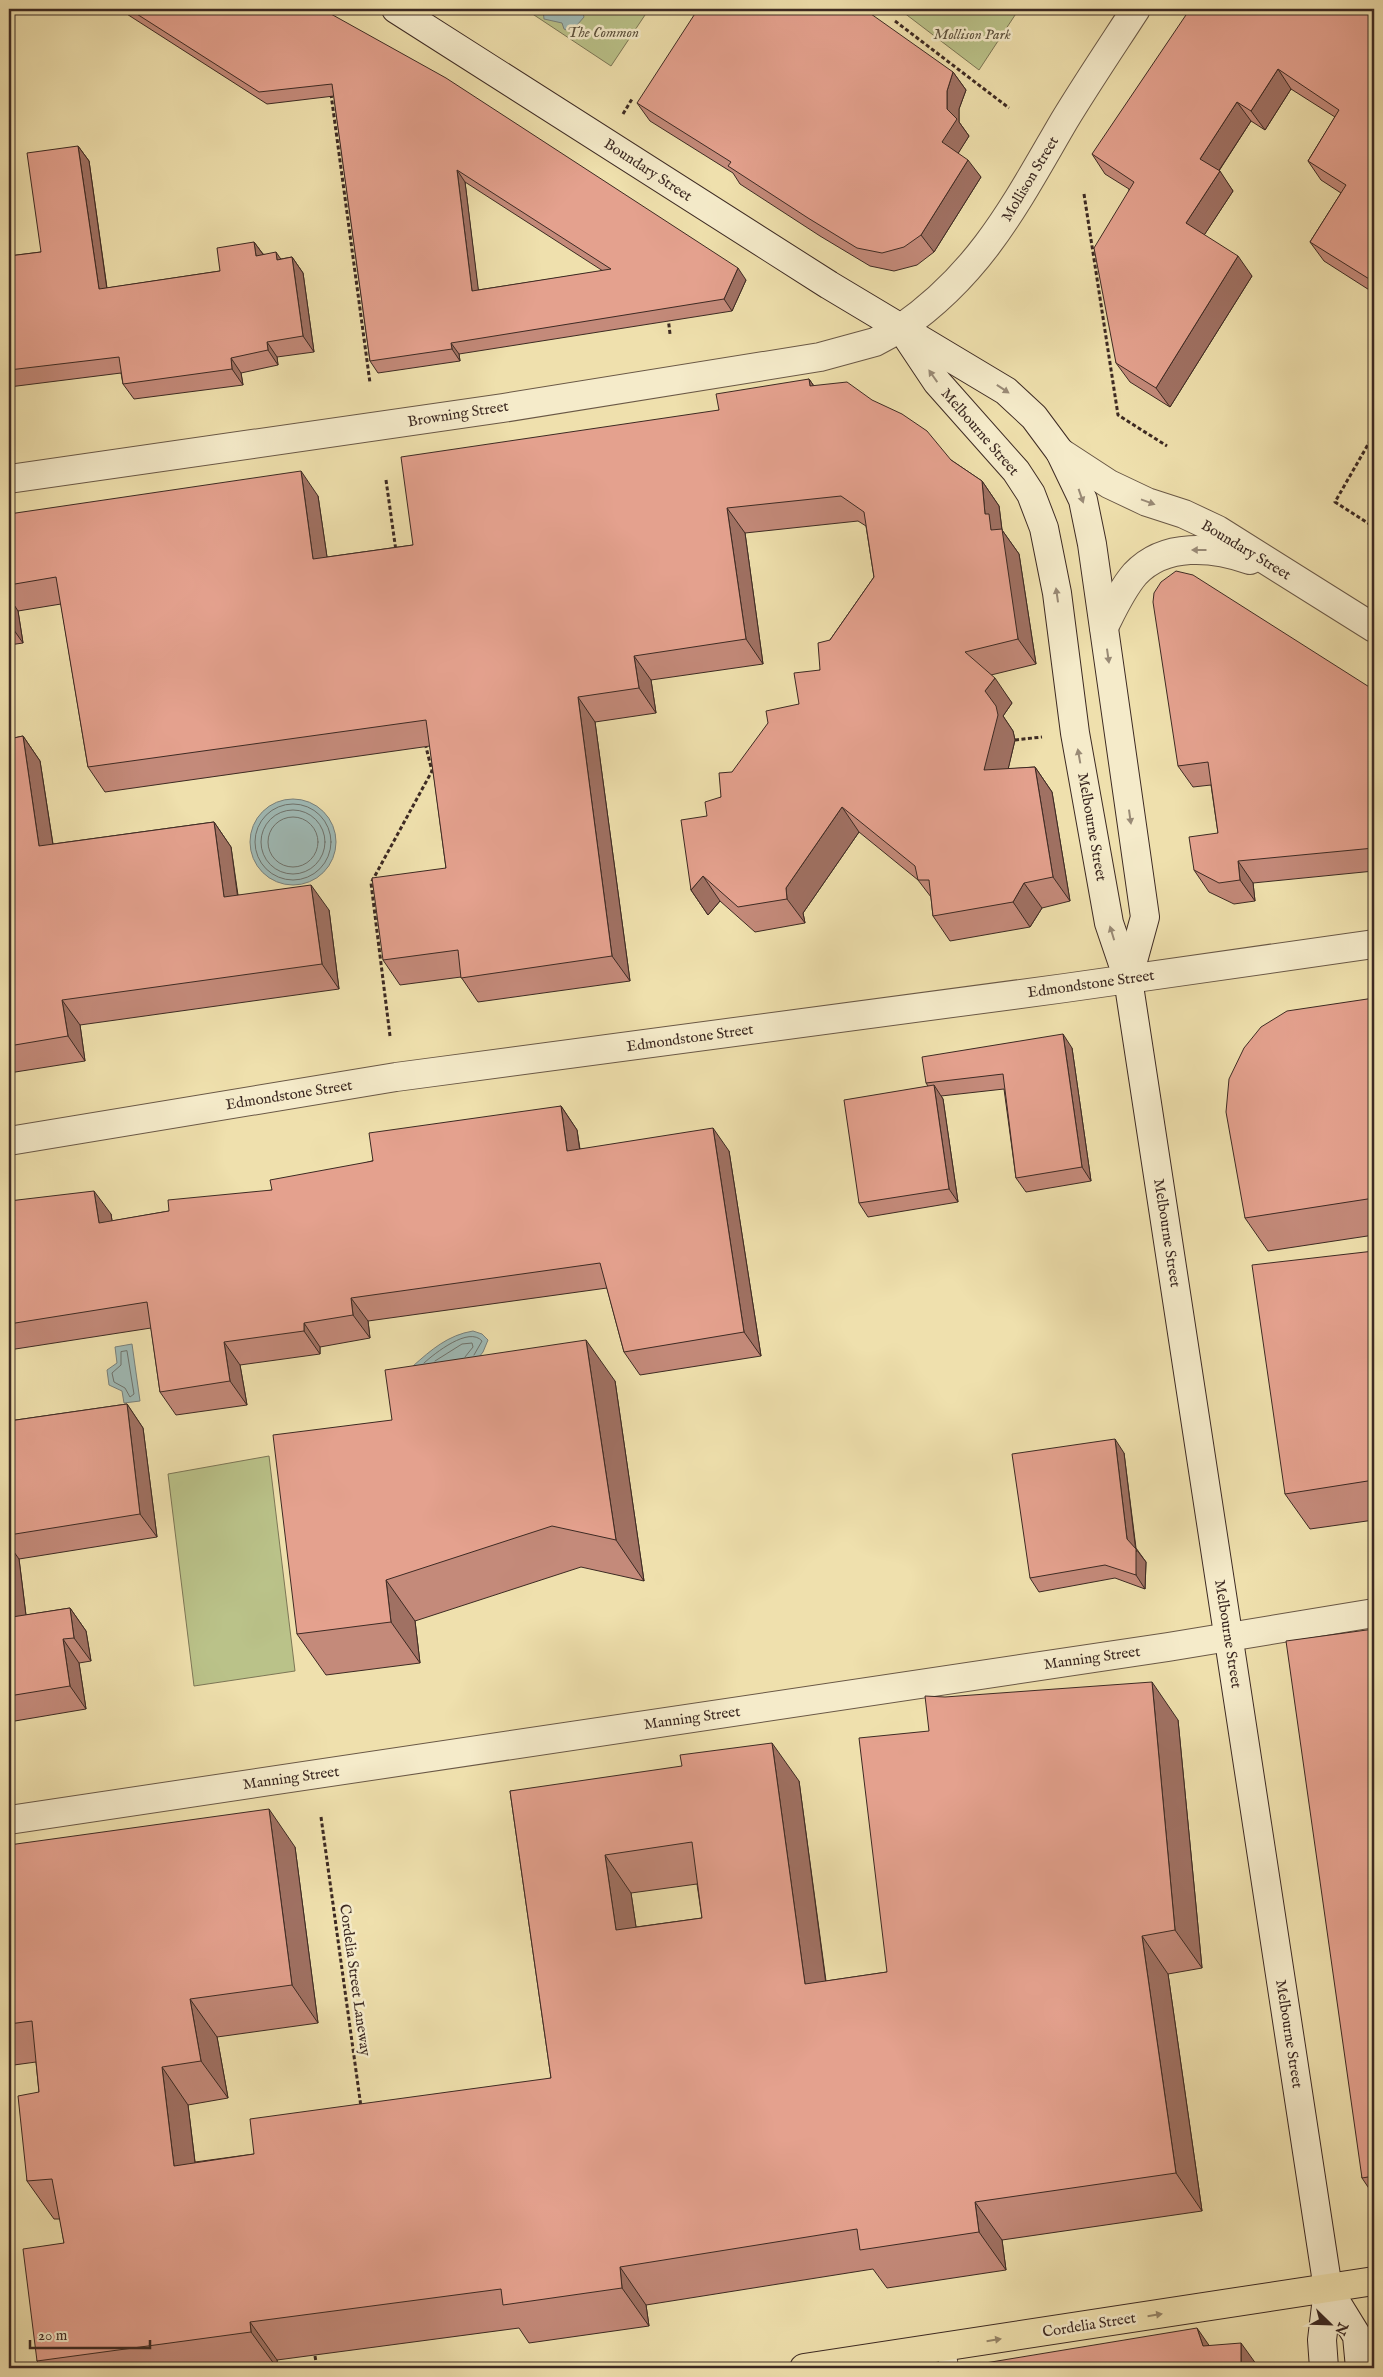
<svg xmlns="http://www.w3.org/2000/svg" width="1383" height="2377" viewBox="0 0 1383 2377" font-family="'IM FELL English',serif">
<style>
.green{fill:#bac289;stroke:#7c7656}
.water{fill:#9fbab6;stroke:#78807b}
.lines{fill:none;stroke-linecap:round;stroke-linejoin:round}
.shore{stroke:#6e726c;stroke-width:1}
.service-casing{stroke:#6a5846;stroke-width:20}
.minor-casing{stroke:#6a5846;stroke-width:30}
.tertiary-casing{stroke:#6a5846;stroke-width:30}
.secondary-casing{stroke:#3d2a23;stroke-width:30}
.primary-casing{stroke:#3d2a23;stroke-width:30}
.path{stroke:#3d2a23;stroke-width:3;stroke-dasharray:4 2.5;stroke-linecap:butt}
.service{stroke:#f5ebca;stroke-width:18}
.minor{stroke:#f5ebca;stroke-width:28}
.tertiary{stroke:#f5ebca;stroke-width:28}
.secondary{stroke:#f5ebca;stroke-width:28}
.primary{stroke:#efe0ad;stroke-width:28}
.wall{fill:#c48a7a;stroke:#3d2a23;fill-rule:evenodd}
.shaded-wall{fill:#a07163;stroke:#3d2a23}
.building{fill:#e4a18e;stroke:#3d2a23;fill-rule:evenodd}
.oneway{fill:#998a76}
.oneway2{fill:#968568}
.labels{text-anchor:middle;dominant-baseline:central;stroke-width:5;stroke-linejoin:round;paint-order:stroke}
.park-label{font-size:15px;font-style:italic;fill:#5c503c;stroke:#f5ebca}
.street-label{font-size:15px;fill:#3d2a23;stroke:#f5ebca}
</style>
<rect width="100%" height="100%" fill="#efe0ad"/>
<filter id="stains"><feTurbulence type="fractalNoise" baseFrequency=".004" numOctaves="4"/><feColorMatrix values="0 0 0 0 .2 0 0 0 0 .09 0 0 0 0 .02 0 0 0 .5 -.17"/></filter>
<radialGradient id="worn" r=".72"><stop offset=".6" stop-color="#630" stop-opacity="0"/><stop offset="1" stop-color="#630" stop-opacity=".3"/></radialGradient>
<!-- green -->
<g class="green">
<polygon points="525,9 649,9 611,66"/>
<polygon points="899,9 1019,9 979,70"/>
<polygon points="269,1456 295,1671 194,1686 168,1474"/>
</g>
<!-- water -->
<g class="water">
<polygon points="543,9 561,9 568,13 577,10 583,13 584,17 571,32 564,29 562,23 544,19"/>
<circle cx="293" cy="842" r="43"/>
<path d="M 473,1331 L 482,1334 L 488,1340 L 483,1352 L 467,1372 L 413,1366 C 431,1350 448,1335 473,1331 Z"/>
<polygon points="132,1344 140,1401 124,1403 122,1391 109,1385 107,1370 117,1363 115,1347"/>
</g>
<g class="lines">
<!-- shore -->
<g class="shore">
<circle cx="293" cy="842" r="38"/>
<circle cx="293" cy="842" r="32"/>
<circle cx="293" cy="842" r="25"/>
<polygon points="127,1351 134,1394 130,1397 125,1388 114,1382 112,1373 121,1365 121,1352"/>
<polyline points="435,1361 462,1344 472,1343 473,1347 465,1357"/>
<path d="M 424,1363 C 435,1353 469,1326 482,1341 L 474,1355"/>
</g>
<!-- service casing -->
<g class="service-casing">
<polyline id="service" points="946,2347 949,2368"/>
</g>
<!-- minor casing -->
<g class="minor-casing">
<g id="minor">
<polyline points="9,479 503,408 820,357 875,342 901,328"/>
<polyline points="9,1141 396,1077 1065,988 1374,944"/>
<polyline points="9,1820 1168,1647 1374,1613"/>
</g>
</g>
<!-- tertiary casing -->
<g class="tertiary-casing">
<g id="tertiary">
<path d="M 901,328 C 982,272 1016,203 1064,121 C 1087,83 1112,46 1136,9"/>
<polyline points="1060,452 1109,484 1147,502 1184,514 1218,530 1374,628"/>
<path d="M 1104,627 C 1113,609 1122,589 1135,574 C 1165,542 1213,547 1250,560"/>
</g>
</g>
<!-- secondary casing -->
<g class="secondary-casing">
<g id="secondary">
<polyline points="396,9 829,285 1006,391 1034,417 1060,452 1083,500 1092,544 1145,917 1128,979"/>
<polyline points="901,328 937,382 1016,471 1031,494 1044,528 1057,593 1075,733 1109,923 1128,979 1328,2289 1322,2340 1324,2368"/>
<polyline points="1328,2289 1357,2336 1360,2368"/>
</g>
</g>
<!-- primary casing -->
<g class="primary-casing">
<polyline id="primary" points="804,2368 1374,2281"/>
</g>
<!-- path -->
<g class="path">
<polyline points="895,21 1009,108"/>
<polyline points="331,94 370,383"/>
<polyline points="623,114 632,99"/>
<polyline points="1084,194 1118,415 1167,446"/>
<polyline points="668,317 670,334"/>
<polyline points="1374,434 1335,502 1374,527"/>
<polyline points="386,480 396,551"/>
<polyline points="1015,740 1042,737"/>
<polyline points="390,1036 371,883 432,771 426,747"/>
<polyline points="321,1817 361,2107"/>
<polyline points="315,2356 317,2368"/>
</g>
<!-- service -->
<use href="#service" class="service"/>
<!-- minor -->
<use href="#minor" class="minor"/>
<!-- tertiary -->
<use href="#tertiary" class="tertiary"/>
<!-- secondary -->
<use href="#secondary" class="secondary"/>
<!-- primary -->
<use href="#primary" class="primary"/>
</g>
<!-- wall -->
<g class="wall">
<path d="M 119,9 L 322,9 L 746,280 L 732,311 L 459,354 L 460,361 L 378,373 L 370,361 L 334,96 L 267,104 ZM 465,182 L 603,271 L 478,290 Z"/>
<polygon points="1374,9 1374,293 1324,261 1310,242 1341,193 1321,180 1308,161 1335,117 1291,89 1265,130 1251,121 1219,171 1233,191 1204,235 1252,276 1170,407 1130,382 1116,363 1129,189 1105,174 1092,154"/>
<polygon points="953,72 966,90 959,109 959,122 969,136 958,153 981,177 934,252 917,265 894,271 870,266 820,236 740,184 733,173 650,121 637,103"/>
<polygon points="78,146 89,161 107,288 220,271 254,242 263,254 281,259 292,257 303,273 314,352 277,357 278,365 241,373 243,385 134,399 123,384 121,373 9,387 9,256 41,252"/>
<polygon points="809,379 814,386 951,460 982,481 999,506 1002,530 1019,554 1036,664 991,675 1012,703 1003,716 1013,731 1015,740 1008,769 1035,767 1052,792 1070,901 1042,908 1030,927 950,941 933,916 931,897 918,880 859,832 803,913 805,923 755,932 720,901 708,915 691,890 707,816 721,797 732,772 799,704 820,670 830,640 874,577 866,526 858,521 745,533 763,664 651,680 656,713 595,722 630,981 478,1002 461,977 400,985 383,960 446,868 430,746 105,792 88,767 61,604 18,611 23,643 9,645 9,514 318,496 327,557 413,545 719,410"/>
<polygon points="1374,690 1374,871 1253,883 1255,901 1234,904 1209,892 1194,870 1218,833 1211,785 1193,787 1178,766"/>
<polygon points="23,736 40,761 53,844 214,822 231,847 238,895 329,910 339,989 80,1025 85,1061 9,1073 9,739"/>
<polygon points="1374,998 1374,1235 1268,1251 1245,1218"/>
<polygon points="1072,1048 1091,1181 1026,1192 1016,1178 1004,1089 941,1096 943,1099 958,1202 868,1217 859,1203 928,1086 926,1083"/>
<polygon points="561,1106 577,1130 580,1149 729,1151 761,1356 640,1375 624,1352 607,1288 368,1321 370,1338 320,1347 320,1354 240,1365 247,1405 176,1415 160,1392 151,1328 9,1350 9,1201 111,1214 112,1221 169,1211 272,1190"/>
<polygon points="1374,1251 1374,1520 1310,1529 1285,1494"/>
<polygon points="615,1381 644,1581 581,1567 415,1621 420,1663 326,1675 297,1634 392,1420"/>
<polygon points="127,1404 143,1428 157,1537 19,1559 26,1615 70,1608 86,1631 91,1661 79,1663 86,1709 9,1722 9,1421"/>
<polygon points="1124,1453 1136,1548 1146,1562 1145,1589 1115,1578 1039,1592 1030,1578"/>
<polygon points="1374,1629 1374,2196 1362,2178"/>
<path d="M 1178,1720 L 1202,1968 L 1168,1974 L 1202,2211 L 1002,2240 L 1006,2270 L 887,2288 L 873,2269 L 646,2305 L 649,2326 L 529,2343 L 519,2328 L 277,2360 L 278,2368 L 42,2368 L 37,2361 L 64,2243 L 60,2219 L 54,2219 L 27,2181 L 39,2092 L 36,2062 L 14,2065 L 9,2057 L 9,1845 L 295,1847 L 318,2023 L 217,2037 L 228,2098 L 188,2105 L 195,2162 L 254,2154 L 551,2078 L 510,1791 L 799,1781 L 826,1981 L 887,1972 ZM 697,1884 L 702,1918 L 636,1927 L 631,1893 Z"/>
</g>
<!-- shaded-wall -->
<g class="shaded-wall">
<polygon points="1278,69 1291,89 1265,130 1251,111"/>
<polygon points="953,72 966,90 959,109 959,122 969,136 954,160 942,142 947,109 947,91"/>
<polygon points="1237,102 1251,121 1214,178 1200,159"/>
<polygon points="78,146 89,161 109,304 99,289"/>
<polygon points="968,160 981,177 934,252 921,235"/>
<polygon points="457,170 465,182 480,303 472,291"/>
<polygon points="1220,171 1233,191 1199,243 1186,223"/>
<polygon points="254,242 265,257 256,256"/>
<polygon points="276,252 287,268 277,260"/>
<polygon points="1238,256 1252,276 1170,407 1156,388"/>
<polygon points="292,257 303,273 314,352 303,336"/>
<polygon points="738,268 746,280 732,311 724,299"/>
<polygon points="267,342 277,357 278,365 268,350"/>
<polygon points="451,343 459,354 460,361 452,349"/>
<polygon points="231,358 241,373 243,385 232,369"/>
<polygon points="809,379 826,404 810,386"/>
<polygon points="301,471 318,496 331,584 313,559"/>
<polygon points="982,481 999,506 1002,530 1019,554 1036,664 1018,639 991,530 985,514"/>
<polygon points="727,508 745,533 763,664 746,639"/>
<polygon points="9,597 18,611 23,643 9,623"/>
<polygon points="634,656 651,680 656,713 639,688"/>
<polygon points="995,678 1012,703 1003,716 1013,731 1015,740 1002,795 984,770 985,691"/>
<polygon points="578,697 595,722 630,981 612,956"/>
<polygon points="23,736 40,761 57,871 39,846"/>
<polygon points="1035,767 1052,792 1070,901 1053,877"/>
<polygon points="842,807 859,832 803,913 805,923 787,899 786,888"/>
<polygon points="214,822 231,847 241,922 224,897"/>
<polygon points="1238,861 1253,883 1255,901 1240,880"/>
<polygon points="703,876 720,901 708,915 691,890"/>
<polygon points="1024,883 1042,908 1030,927 1013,902"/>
<polygon points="311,885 329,910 339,989 322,964"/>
<polygon points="62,1000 80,1025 85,1061 68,1036"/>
<polygon points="1063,1034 1072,1048 1091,1181 1082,1167"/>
<polygon points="934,1085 943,1099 958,1202 949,1189"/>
<polygon points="561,1106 577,1130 583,1174 567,1151"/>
<polygon points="713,1128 729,1151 761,1356 744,1332"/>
<polygon points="94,1191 111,1214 116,1247 99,1223"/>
<polygon points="351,1298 368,1321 370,1338 353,1315"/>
<polygon points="304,1323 320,1347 320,1354 304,1331"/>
<polygon points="586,1340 615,1381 644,1581 616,1540"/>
<polygon points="224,1342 240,1365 247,1405 230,1381"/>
<polygon points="127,1404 143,1428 157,1537 140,1514"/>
<polygon points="1115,1439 1124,1453 1136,1552 1136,1549 1146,1562 1145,1589 1136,1575 1127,1539"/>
<polygon points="9,1545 19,1559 29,1640 12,1617 9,1588"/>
<polygon points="386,1580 415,1621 420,1663 391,1622"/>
<polygon points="70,1608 86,1631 91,1661 74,1638"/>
<polygon points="63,1639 79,1663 86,1709 70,1686"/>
<polygon points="1152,1682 1178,1720 1202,1968 1175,1930"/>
<polygon points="772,1743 799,1781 831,2022 805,1984"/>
<polygon points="269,1809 295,1847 318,2023 292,1985"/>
<polygon points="605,1855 631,1893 642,1968 616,1930"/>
<polygon points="1142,1936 1168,1974 1202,2211 1176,2173"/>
<polygon points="190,1999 217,2037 228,2098 201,2061"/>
<polygon points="162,2067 188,2105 200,2204 174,2166"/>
<polygon points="975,2202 1002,2240 1006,2270 979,2232"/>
<polygon points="620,2267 646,2305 649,2326 622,2288"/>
<polygon points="250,2322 277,2360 278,2368 277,2368 251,2332"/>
<polygon points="1197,2328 1222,2364 1203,2346"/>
<polygon points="1241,2343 1259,2368 1241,2368"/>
</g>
<!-- building -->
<g class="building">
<path d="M 129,9 L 322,9 L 446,78 L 738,268 L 724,299 L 451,343 L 452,349 L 370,361 L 332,84 L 259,92 ZM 457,170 L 611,269 L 472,291 Z"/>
<polygon points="698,9 864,9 953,72 947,91 947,109 957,119 942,142 968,160 921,235 904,247 882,253 857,248 808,218 728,166 731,162 637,103"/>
<polygon points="1190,9 1374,9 1374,282 1310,242 1346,185 1308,161 1339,110 1278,69 1251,111 1237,102 1200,159 1220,171 1186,223 1238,256 1156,388 1116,363 1094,248 1134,182 1092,154"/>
<polygon points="78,146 99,289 220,271 217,248 254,242 256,256 276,252 277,260 292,257 303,336 267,342 268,350 231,358 232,369 123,384 119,357 9,370 9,256 41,252 27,153"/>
<polygon points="809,379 810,386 847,382 872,400 902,414 927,431 951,460 982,481 985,514 989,514 991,530 1002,529 1018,639 965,652 995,678 985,691 996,706 998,715 984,770 1035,767 1053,877 1024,883 1013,902 933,916 929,880 918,880 915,866 842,807 786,888 787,899 738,907 703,876 691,890 681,820 707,816 705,802 721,797 719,773 732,772 768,723 766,711 799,704 794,673 820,670 818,643 830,640 874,577 864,512 841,496 727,508 746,639 634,656 639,688 578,697 612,956 461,978 458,950 383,960 372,878 446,868 426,720 88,767 56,577 9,585 9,514 301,471 313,559 413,545 401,457 719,410 716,394"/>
<polygon points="1176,571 1193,575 1374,690 1374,848 1238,861 1240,880 1219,883 1194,870 1189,837 1218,833 1208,762 1178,766 1153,602 1154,593 1161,582"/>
<polygon points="23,736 39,846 214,822 224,897 311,885 322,964 62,1000 68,1036 9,1046 9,739"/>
<polygon points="1374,998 1374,1198 1245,1218 1226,1112 1229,1079 1244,1048 1261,1027 1287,1011"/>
<polygon points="1063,1034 1082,1167 1016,1178 1003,1074 926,1083 922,1057"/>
<polygon points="934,1085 949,1189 859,1203 844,1100"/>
<polygon points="561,1106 567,1151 713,1128 744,1332 624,1352 600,1263 351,1298 353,1315 304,1323 304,1331 224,1342 230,1381 160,1392 147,1302 9,1324 9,1201 94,1191 99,1223 169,1211 168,1200 272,1190 270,1180 373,1161 369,1133"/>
<polygon points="1374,1251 1374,1480 1285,1494 1252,1265"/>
<polygon points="586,1340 616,1540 552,1526 386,1580 391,1622 297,1634 273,1435 392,1420 385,1370"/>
<polygon points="127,1404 140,1514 9,1535 9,1421"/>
<polygon points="1115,1439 1127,1539 1136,1549 1136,1575 1105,1565 1030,1578 1012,1454"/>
<polygon points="9,1588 12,1617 70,1608 74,1638 63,1639 70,1686 9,1696"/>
<polygon points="1374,1629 1374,2176 1362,2178 1286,1641"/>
<path d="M 1152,1682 L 1175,1930 L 1142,1936 L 1176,2173 L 975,2202 L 979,2232 L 860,2250 L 857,2229 L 620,2267 L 622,2288 L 503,2305 L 501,2289 L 250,2322 L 251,2332 L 37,2361 L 23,2249 L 64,2243 L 52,2179 L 27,2181 L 18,2096 L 39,2092 L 32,2021 L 9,2024 L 9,1845 L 269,1809 L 292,1985 L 190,1999 L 201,2061 L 162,2067 L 174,2166 L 254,2154 L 250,2119 L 551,2078 L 510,1791 L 682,1766 L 680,1755 L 772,1743 L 805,1984 L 887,1972 L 859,1738 L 929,1731 L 925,1696 L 945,1697 ZM 692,1842 L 702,1918 L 616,1930 L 605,1855 Z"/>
<polygon points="1197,2328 1203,2346 1241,2343 1241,2368 955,2368"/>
</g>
<!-- one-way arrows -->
<defs><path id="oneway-solid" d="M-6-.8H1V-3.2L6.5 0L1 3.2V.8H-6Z" transform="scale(1.25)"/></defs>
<g class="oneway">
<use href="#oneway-solid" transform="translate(933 376) rotate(-125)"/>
<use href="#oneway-solid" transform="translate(1003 389) rotate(34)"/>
<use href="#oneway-solid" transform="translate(1081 496) rotate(71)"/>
<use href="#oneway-solid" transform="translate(1148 502) rotate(20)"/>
<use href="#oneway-solid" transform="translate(1199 550) rotate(180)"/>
<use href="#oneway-solid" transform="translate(1057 595) rotate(-98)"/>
<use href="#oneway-solid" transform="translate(1108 656) rotate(82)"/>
<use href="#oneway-solid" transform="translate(1079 756) rotate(-100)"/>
<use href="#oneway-solid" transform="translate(1130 817) rotate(82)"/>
<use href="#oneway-solid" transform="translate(1112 933) rotate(-107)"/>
</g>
<g class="oneway2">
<use href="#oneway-solid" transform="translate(1155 2315) rotate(-9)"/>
<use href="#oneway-solid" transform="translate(994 2340) rotate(-9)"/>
</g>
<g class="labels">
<!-- park labels -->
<g class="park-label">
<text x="603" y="32">The Common</text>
<text x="972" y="34">Mollison Park</text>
</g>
<!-- street labels -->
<g class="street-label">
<text transform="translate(648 170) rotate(33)">Boundary Street</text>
<text transform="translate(1030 179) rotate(-59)">Mollison Street</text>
<text transform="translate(458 414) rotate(-9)">Browning Street</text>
<text transform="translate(980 432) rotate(49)">Melbourne Street</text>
<text transform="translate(1246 550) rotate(31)">Boundary Street</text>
<text transform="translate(1092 827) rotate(80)">Melbourne Street</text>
<text transform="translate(1091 984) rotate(-8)">Edmondstone Street</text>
<text transform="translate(690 1038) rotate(-8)">Edmondstone Street</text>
<text transform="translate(289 1095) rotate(-9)">Edmondstone Street</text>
<text transform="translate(1167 1233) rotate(81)">Melbourne Street</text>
<text transform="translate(1228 1634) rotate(81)">Melbourne Street</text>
<text transform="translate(1092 1658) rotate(-8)">Manning Street</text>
<text transform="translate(692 1718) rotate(-8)">Manning Street</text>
<text transform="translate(291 1778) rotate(-8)">Manning Street</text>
<text transform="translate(355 1980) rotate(82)">Cordelia Street Laneway</text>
<text transform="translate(1289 2034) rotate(81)">Melbourne Street</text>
<text transform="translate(1089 2325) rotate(-9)">Cordelia Street</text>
</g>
</g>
<!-- margin -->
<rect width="1383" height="2377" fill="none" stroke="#efe0ad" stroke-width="30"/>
<rect x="10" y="10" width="1363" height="2357" fill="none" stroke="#3d2a23" stroke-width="2.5"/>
<rect x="15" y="15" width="1353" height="2347" fill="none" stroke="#3d2a23"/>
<!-- north arrow -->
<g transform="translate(1330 2324) rotate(113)" stroke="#f5ebca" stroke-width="4" paint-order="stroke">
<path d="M0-4L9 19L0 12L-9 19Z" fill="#3d2a23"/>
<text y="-8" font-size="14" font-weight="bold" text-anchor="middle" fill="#3d2a23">N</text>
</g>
<!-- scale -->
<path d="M30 2340v8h120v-8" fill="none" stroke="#3d2a23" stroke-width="2.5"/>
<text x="38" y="2340" font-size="15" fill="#3d2a23" stroke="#f5ebca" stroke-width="4" paint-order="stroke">20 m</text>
<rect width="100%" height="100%" filter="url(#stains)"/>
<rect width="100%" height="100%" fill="url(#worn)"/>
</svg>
